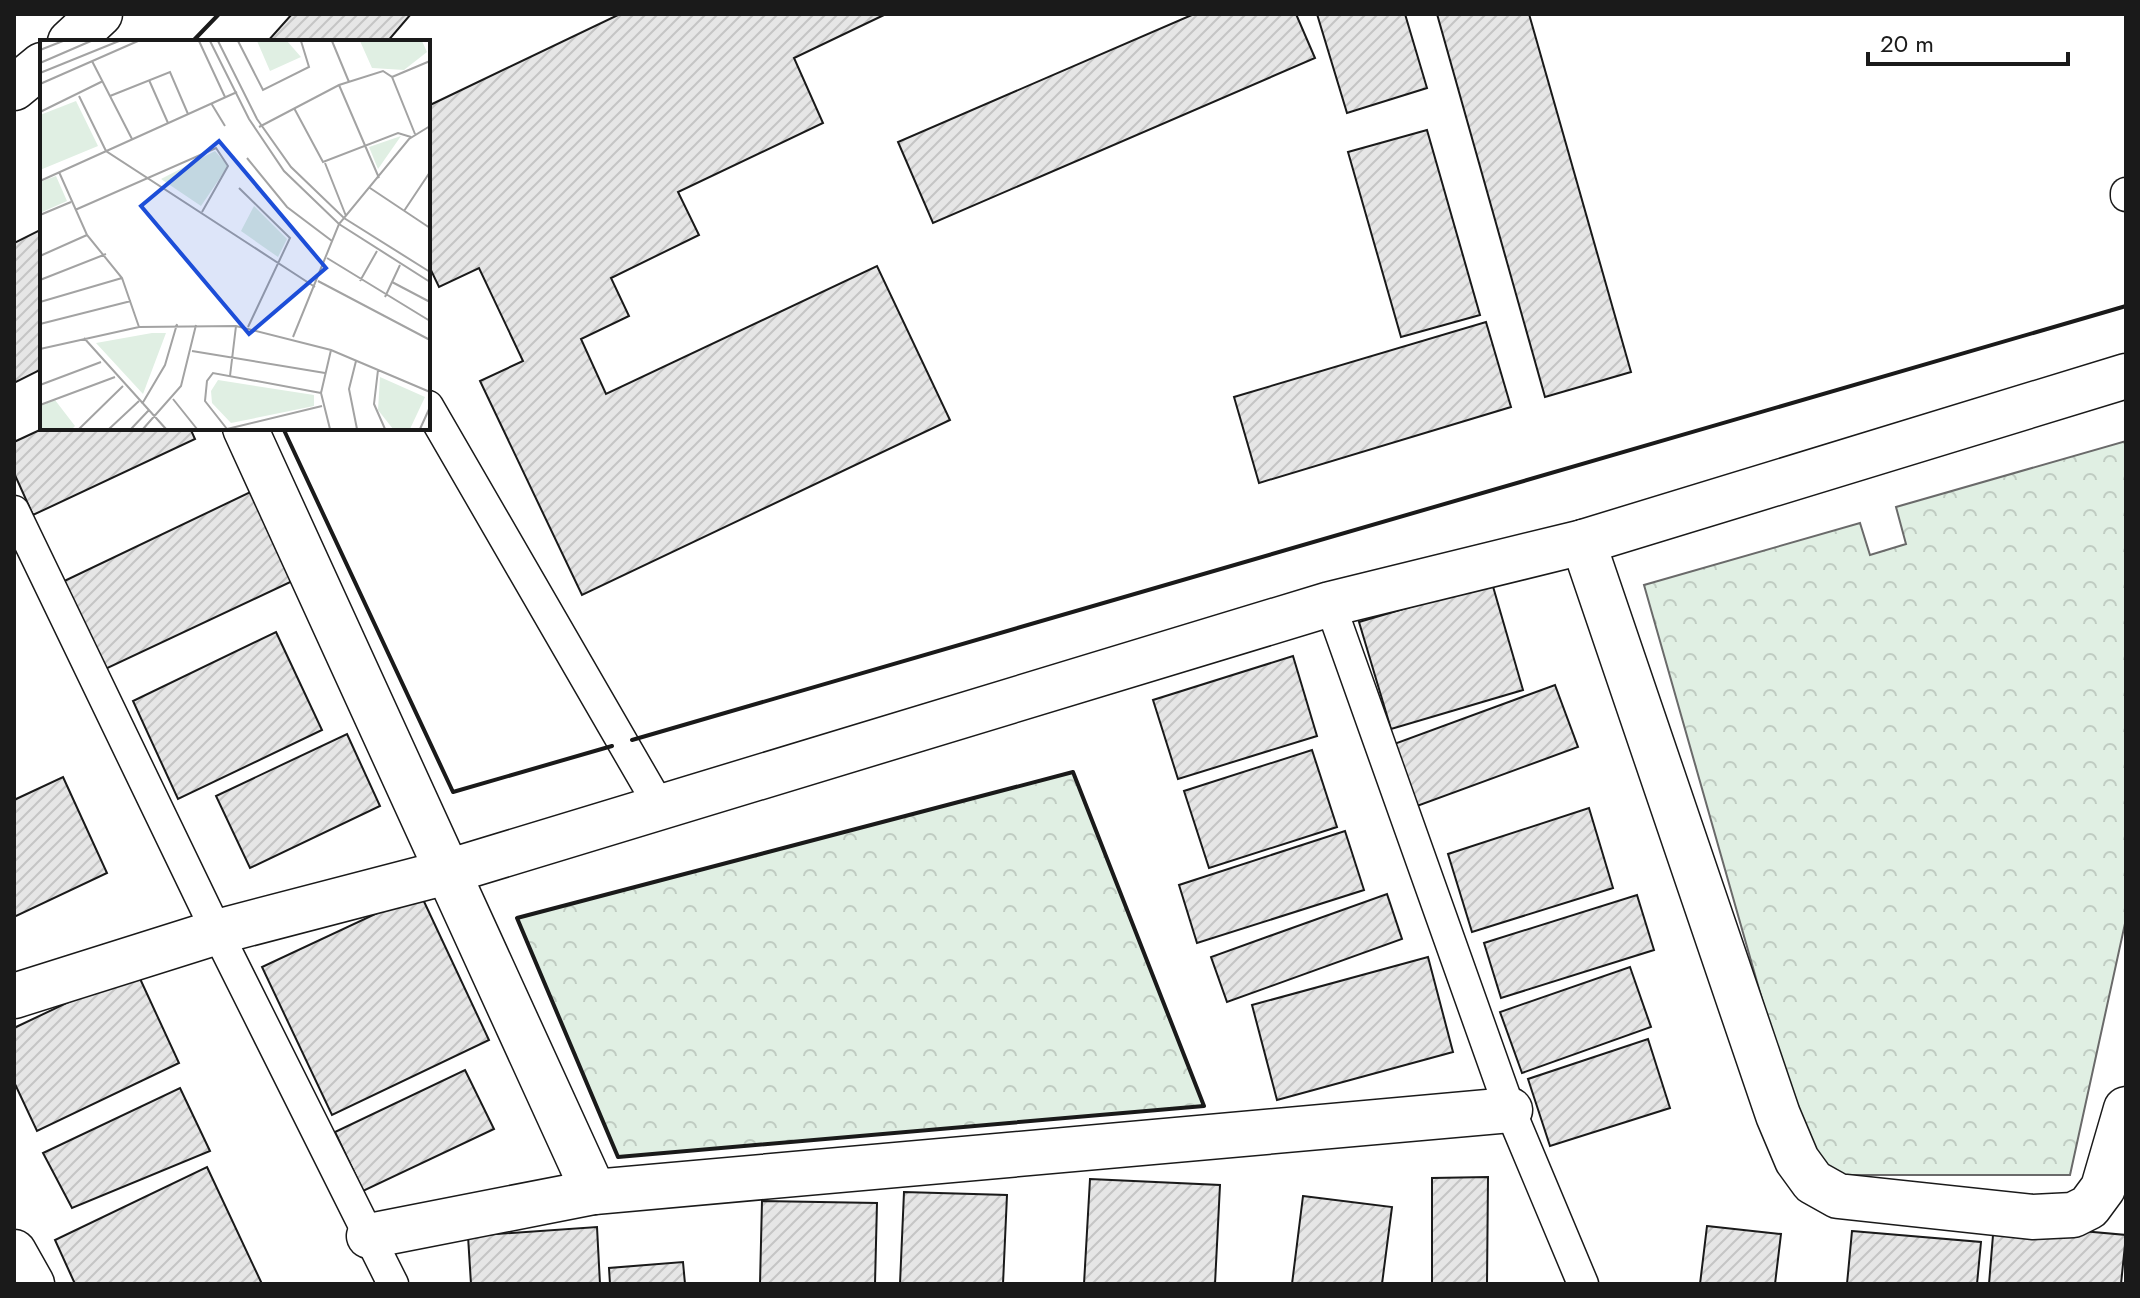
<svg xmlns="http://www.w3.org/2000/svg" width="2140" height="1298" viewBox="0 0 2140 1298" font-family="Jost,sans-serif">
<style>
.park{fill:url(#park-crowns);stroke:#6a6a6a;stroke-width:2}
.building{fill:url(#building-hatch);stroke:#1a1a1a;stroke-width:2}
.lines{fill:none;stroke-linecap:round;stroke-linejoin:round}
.service-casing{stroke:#1a1a1a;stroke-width:33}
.minor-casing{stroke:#1a1a1a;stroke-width:47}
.tertiary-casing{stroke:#1a1a1a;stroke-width:47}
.service{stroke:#fff;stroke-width:30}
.minor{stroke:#fff;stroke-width:44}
.tertiary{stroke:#fff;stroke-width:44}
.wall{stroke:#1a1a1a;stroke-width:4}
.inset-road{fill:none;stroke:#a3a3a3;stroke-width:2}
.view{fill:#1d4ed8;fill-opacity:0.15;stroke:#1d4ed8;stroke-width:4}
.inset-edge{fill:none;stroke:#1a1a1a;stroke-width:4}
</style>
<defs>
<pattern id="park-crowns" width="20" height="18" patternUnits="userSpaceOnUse" patternTransform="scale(2)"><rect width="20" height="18" fill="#e0efe3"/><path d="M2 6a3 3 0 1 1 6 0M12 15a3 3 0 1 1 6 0" fill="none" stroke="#c0ccc2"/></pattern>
<pattern id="building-hatch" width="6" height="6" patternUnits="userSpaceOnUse" patternTransform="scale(2)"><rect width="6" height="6" fill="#e6e6e6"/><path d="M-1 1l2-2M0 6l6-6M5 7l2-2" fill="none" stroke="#c5c5c5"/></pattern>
</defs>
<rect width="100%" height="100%" fill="#fff"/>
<!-- park -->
<g class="park">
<polygon points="2126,441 2126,919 2070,1175 1812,1175 1644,585 1860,523 1870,555 1906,544 1896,507"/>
<polygon points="1073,772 1204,1106 618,1157 517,918"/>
</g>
<!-- building -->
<g class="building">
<polygon points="292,14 411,14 387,42 267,42"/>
<polygon points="620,14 886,14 794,58 823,123 678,192 699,235 611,278 629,316 581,339 606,394 877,266 950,420 582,595 480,381 523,361 479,268 439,287 428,264 428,106"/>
<polygon points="1194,14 1296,14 1315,58 933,223 898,142"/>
<polygon points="1317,14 1405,14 1427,88 1347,113"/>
<polygon points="1437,14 1529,14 1631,372 1545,397"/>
<polygon points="1427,130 1480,315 1401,337 1348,152"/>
<polygon points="42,229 42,369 14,383 14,243"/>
<polygon points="1486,322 1511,407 1259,483 1234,397"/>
<polygon points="44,428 190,428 195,439 33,515 14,473 14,442"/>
<polygon points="259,488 301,577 99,672 58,584"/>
<polygon points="1492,583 1523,690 1391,729 1359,622"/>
<polygon points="276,632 322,730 178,799 133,701"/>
<polygon points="1293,656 1317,736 1178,779 1153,700"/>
<polygon points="1555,685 1578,747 1417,806 1394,744"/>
<polygon points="347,734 380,806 250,868 216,796"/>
<polygon points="1312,750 1337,827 1209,868 1184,791"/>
<polygon points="63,777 107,873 14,917 14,800"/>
<polygon points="1589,808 1613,888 1472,932 1448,854"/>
<polygon points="1345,831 1364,890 1197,943 1179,885"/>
<polygon points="420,893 489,1040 332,1115 262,967"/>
<polygon points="1387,894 1402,939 1227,1002 1211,957"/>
<polygon points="1637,895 1654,950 1501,998 1484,943"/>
<polygon points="1428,957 1453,1052 1277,1100 1252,1005"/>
<polygon points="1630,967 1651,1027 1522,1073 1500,1012"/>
<polygon points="136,970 179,1063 37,1131 14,1082 14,1028"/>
<polygon points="1648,1039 1670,1108 1550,1146 1528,1079"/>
<polygon points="465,1070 494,1129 363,1191 335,1132"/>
<polygon points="180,1088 210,1151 72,1208 43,1153"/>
<polygon points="207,1167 262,1284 75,1284 55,1240"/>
<polygon points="1488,1177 1487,1284 1432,1284 1432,1178"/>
<polygon points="1090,1179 1220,1185 1215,1284 1084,1284"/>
<polygon points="904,1192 1007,1195 1003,1284 900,1284"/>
<polygon points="1303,1196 1392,1207 1382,1284 1292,1284"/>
<polygon points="762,1201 877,1203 875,1284 760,1284"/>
<polygon points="1994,1223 2126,1235 2121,1284 1989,1284"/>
<polygon points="1707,1226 1781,1234 1775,1284 1700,1284"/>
<polygon points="597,1227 600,1284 471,1284 468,1236"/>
<polygon points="1852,1231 1981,1242 1977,1284 1847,1284"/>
<polygon points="683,1262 685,1284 610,1284 609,1268"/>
</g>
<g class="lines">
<!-- service casing -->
<g class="service-casing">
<g id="service">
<polyline points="2126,193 2126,196"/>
<polyline points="428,406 660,807"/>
<polyline points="14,511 217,932 393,1284"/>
<polyline points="1330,604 1510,1110 1583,1284"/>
</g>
</g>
<!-- minor casing -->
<g class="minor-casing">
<g id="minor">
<polyline points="245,428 594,1192 1510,1110"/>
<polyline points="1583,542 1778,1115 1797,1160 1813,1182 1838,1196 2032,1217 2073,1215 2089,1207 2103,1188 2126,1109"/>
<polyline points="14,996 217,932 447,872 1330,604 1583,542 2126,376"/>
<polyline points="369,1236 594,1192"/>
<polyline points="14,1252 32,1284"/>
</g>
</g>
<!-- tertiary casing -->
<g class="tertiary-casing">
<g id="tertiary">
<polyline points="70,42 100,14"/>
<polyline points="14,88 42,65"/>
</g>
</g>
<!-- service -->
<use href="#service" class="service"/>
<!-- minor -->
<use href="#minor" class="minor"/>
<!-- tertiary -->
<use href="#tertiary" class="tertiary"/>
<!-- wall -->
<g class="wall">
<polyline points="192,42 219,14"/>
<polyline points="283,428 453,792 612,746"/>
<polyline points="632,740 2126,306"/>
<polygon points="1073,772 1204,1106 618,1157 517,918"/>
</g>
</g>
<!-- overview -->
<g transform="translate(40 40)">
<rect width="390" height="390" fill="#fff"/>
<path d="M 217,1 L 247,1 L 261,17 L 230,31 ZM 320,1 L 382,1 L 387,12 L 364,30 L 332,28 ZM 36,61 L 58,106 L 0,130 L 0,75 ZM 361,96 L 338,129 L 329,107 ZM 175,111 L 188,126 L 161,166 L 121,139 ZM 16,136 L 27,161 L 0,173 L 0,142 ZM 214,166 L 247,199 L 238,217 L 201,191 ZM 112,293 L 126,293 L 103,354 L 56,303 ZM 340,337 L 385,357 L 370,389 L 353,389 L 338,370 ZM 178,340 L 274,355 L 274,366 L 191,383 L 172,363 L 171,351 ZM 15,360 L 35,386 L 32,389 L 0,389 L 0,366 Z" fill="#e0efe3"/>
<path class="inset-road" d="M 159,1 L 185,57M 170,1 L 209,79 L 244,131 L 299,184 L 390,242M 178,1 L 217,79 L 251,127 L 304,178 L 390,232M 198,1 L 223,50 L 269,27 L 261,1M 292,1 L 309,42M 0,10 L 23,1M 52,21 L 92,99M 0,23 L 51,1M 0,33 L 79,1M 352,37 L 390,21M 109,40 L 128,83M 0,44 L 98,1M 299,45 L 339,138M 39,56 L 66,111 L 275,247M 70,56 L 130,32 L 148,74M 171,63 L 185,86M 254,68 L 283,122 L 358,93 L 371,97M 0,72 L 63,41M 219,87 L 299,45 L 343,31 L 352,37 L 375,94M 207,118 L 247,167 L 292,201M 285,123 L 306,176M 19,132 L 47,195 L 82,238 L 99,287M 0,141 L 197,52M 199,148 L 250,198 L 208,287M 330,148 L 390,188M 35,170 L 176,108 L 188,126 L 162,172M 364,171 L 390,132M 0,175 L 31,162M 0,216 L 47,195M 287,218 L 390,281M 0,240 L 66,214M 278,241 L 390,300M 320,241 L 337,211M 352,242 L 390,262M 345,257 L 360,225M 0,262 L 82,238M 0,284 L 91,261M 253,297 L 299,184 L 369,99 L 390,86M 44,298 L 126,389M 0,309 L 99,287 L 196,286 L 291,310 L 390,352M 152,311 L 285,333M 316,321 L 309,349 L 317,389M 338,330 L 334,364 L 345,389M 190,336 L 196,286M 0,345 L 61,322M 133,359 L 157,389M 102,364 L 125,325 L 137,284M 0,365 L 75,337M 39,389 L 83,346M 69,389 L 99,361M 91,389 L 109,370M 103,389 L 141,346 L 156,285M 187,389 L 165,361 L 167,341 L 173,333 L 281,353M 187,389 L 282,366M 290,389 L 281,353 L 291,310M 380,389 L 390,367"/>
<path class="view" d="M 179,101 L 286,228 L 209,294 L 101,166 Z"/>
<rect width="390" height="390" class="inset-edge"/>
</g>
<!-- border -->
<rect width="2140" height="1298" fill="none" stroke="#1a1a1a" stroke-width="32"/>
<!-- scale -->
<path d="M1868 52v12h200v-12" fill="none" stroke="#1a1a1a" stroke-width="4"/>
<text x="1880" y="52" font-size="24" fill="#1a1a1a" stroke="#ffffff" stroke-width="6" paint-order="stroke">20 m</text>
</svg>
